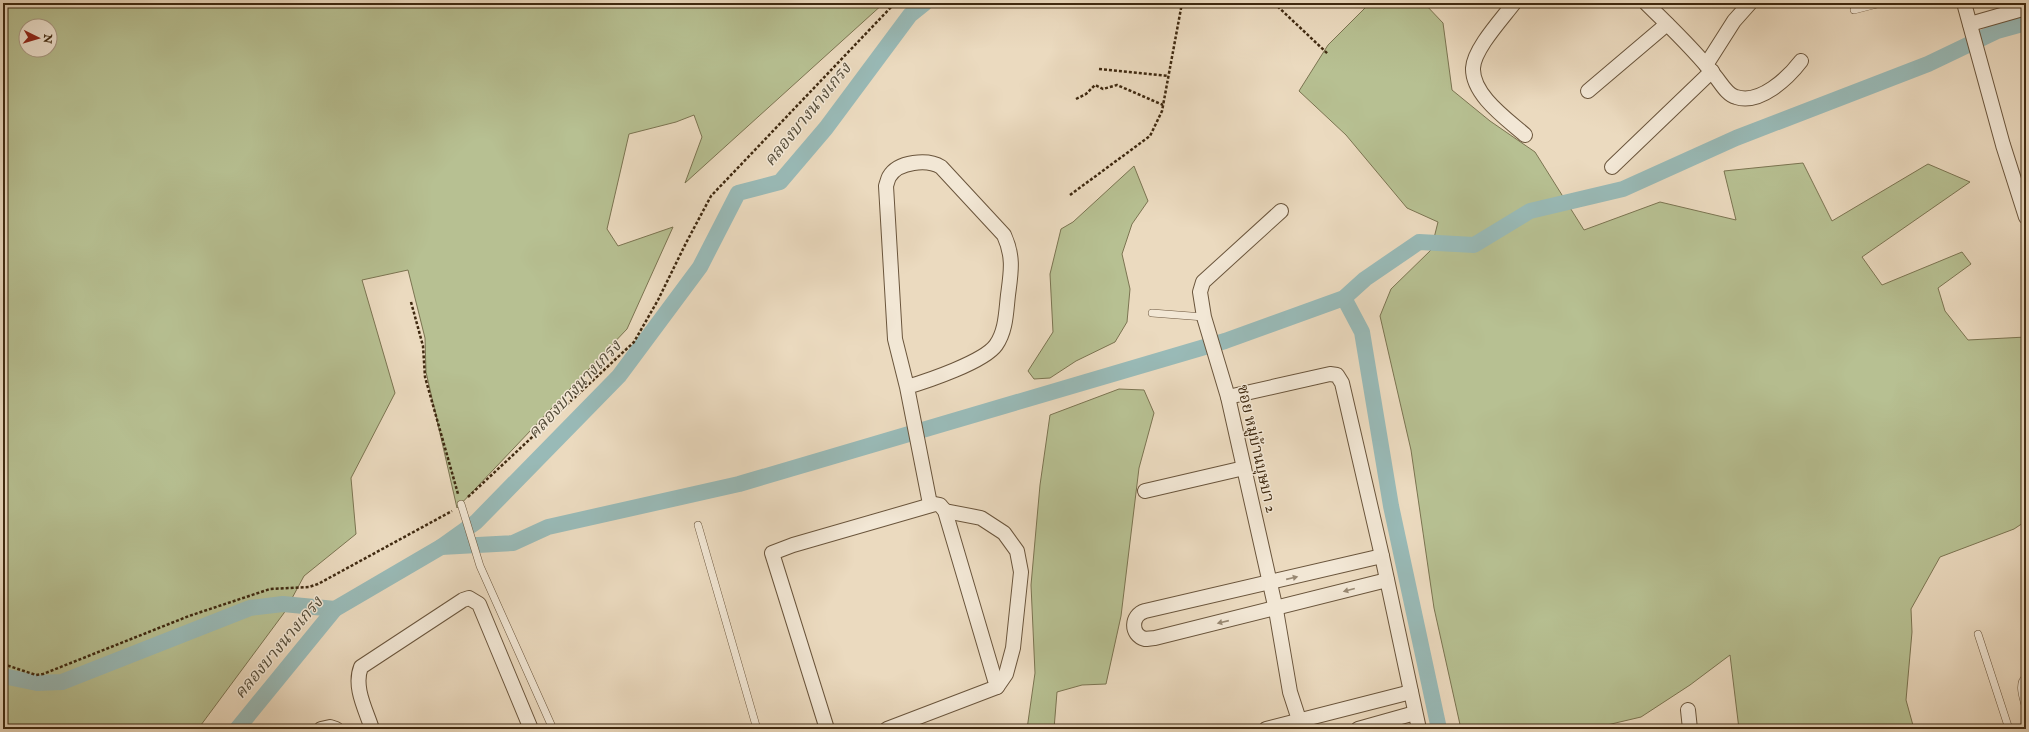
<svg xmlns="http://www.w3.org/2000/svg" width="2029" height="732" viewBox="0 0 2029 732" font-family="'IM FELL English','Noto Serif Thai',serif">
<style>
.green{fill:#b7c092;stroke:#7b7451;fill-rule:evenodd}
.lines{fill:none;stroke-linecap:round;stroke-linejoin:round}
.canal{stroke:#99bab7;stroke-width:16}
.service-casing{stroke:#6a553c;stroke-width:8}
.minor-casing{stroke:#6a553c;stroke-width:16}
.path{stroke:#3f2910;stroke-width:2.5;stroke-dasharray:3 2;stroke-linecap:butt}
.service{stroke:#f2e7d5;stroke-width:7}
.minor{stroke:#f2e7d5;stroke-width:14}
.oneway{fill:#988872}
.labels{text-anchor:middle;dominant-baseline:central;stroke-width:3;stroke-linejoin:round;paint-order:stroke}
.street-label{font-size:16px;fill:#3f2910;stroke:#f2e7d5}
.water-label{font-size:17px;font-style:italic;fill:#564d3a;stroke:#f2e7d5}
</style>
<rect width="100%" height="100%" fill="#ebdabf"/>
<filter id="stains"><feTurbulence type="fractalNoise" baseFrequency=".005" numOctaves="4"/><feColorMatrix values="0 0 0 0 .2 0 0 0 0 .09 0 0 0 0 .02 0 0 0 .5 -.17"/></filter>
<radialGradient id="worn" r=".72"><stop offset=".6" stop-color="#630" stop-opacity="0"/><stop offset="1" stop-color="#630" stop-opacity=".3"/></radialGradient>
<!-- green -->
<g class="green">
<path d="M 3,3 L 884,3 L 685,183 L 702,137 L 694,115 L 676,122 L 629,134 L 607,229 L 618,246 L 673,227 L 627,329 L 457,508 L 426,372 L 425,338 L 408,270 L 362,280 L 395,393 L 351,478 L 356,534 L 304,576 L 284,613 L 198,729 L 3,729 ZM 26,26 L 50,26 L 50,50 L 26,50 Z"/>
<polygon points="1370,3 1424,3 1443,23 1452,90 1490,121 1535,152 1584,230 1660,202 1736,220 1724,171 1803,163 1832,221 1928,164 1970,182 1862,257 1882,285 1962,252 1971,264 1938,288 1945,311 1968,340 2026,337 2026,521 2014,529 1940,557 1911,609 1912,632 1906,700 1914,729 1739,729 1730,655 1690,685 1641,717 1590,729 1544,729 1540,727 1536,729 1461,729 1434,608 1411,450 1380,316 1391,289 1431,250 1438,222 1407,208 1346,135 1299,91 1328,45"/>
<polygon points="1134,166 1148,201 1132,224 1122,254 1130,289 1127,322 1115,342 1076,361 1050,378 1034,379 1028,371 1053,332 1050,274 1061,229 1073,222"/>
<polygon points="1119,389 1144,390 1154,413 1139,468 1121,616 1106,684 1082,685 1057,692 1054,729 1027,729 1035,673 1031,585 1040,485 1050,415"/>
</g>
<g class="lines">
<!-- canal -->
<g class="canal">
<polyline points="1344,298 1362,332 1391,506 1439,729"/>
<polyline points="441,547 513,543 548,527 739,484 1225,341 1344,298 1365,279 1419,242 1474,245 1530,211 1623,189 1736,138 1928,64 1997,31 2026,23"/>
<polyline points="3,676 37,683 62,682 250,608 283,604 335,609"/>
<polyline points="237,729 335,609 441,547 476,522 619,376 700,267 738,193 780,182 826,128 910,15 925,3"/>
</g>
<!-- service casing -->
<g class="service-casing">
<g id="service">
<polyline points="1854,10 1881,3"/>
<polyline points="1152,313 1204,317"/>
<polyline points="461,504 480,566 553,729"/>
<polyline points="698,525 757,729"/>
<polyline points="1978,634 2009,729"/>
<path d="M 2026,677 C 2017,684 2024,699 2026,709"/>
</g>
</g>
<!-- minor casing -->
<g class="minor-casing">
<g id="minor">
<path d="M 1514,3 C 1502,19 1474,49 1473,68 C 1472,95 1507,119 1525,135"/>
<path d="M 1646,3 C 1669,26 1695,50 1715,76 C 1721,83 1727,95 1736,97 C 1760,105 1788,78 1801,61"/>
<polyline points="1964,3 2003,145 2026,217"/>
<polyline points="1970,24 2026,8"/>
<polyline points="1706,65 1734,21 1750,3"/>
<polyline points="1588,91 1667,24"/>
<polyline points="1612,167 1712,71"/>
<polyline points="1281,211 1203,282 1200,292 1204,317 1228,397 1276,610 1290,692 1302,729"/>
<path d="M 907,387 L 895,339 L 886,186 C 887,183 888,179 889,177 C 898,161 928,159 941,167 L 1004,235 C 1014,257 1011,272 1008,295 C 1006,312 1006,331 996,345 C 984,362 927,381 907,387 L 930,504"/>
<polyline points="1228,397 1330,374 1337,375 1342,383 1382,556 1419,729"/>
<polyline points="1145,491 1244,468"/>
<polyline points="945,511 981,518 1004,533 1017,551 1021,572 1013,648 1006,674 997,687"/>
<path d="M 1382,556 L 1145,611 C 1131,615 1130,635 1145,639 C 1148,639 1152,638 1155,638 L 1387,580"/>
<polyline points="1688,710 1690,729"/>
<polyline points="321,729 330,727 336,729"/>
<path d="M 372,729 C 366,710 353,687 361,667 L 463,600 L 469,598 L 479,604 L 531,729"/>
<polyline points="827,729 772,553 793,545 935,504 940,505 945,511 997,687 887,729"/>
<polyline points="1266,729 1411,692"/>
<polyline points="1358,729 1415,713"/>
</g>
</g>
<!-- path -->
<g class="path">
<polyline points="1274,3 1328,54"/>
<polyline points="1099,69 1168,76"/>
<polyline points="1076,99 1086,94 1095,85 1103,89 1117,85 1163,105"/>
<polyline points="1070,195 1150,136 1162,111 1182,3"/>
<polyline points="411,302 423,346 425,377 458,494"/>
<polyline points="468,497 634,342 658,300 686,243 711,196 895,3"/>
<polyline points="3,664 36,675 43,674 189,616 270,589 309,587 318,584 452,511"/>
</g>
<!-- service -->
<use href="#service" class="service"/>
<!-- minor -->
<use href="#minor" class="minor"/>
</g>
<!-- one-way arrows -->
<defs><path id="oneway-solid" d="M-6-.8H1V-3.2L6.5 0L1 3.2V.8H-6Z"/></defs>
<g class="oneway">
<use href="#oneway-solid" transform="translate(1292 578) rotate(-13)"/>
<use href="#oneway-solid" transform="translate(1349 590) rotate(165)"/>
<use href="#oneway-solid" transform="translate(1223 622) rotate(167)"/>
</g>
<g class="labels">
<!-- street labels -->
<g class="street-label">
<text transform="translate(1256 449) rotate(77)">ซอย หมู่บ้านบุษบา 2</text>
</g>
<!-- water labels -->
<g class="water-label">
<text transform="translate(808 115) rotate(-51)">คลองบางนางเกรง</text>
<text transform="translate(575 390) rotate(-47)">คลองบางนางเกรง</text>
<text transform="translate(279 648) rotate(-50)">คลองบางนางเกรง</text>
</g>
</g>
<!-- margin -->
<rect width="2029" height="732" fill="none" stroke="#ebdabf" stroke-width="16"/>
<rect x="4" y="4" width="2021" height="724" fill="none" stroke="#3f2910" stroke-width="2"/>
<rect x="8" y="8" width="2013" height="716" fill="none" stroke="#3f2910"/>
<!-- north arrow -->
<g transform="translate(38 38) rotate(95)"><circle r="19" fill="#f2e7d5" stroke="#aa9b86"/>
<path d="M0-3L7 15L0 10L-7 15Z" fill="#8f2418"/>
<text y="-6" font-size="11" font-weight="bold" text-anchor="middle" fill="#3f2910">N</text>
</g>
<rect width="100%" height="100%" filter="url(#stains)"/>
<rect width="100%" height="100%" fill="url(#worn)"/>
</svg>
